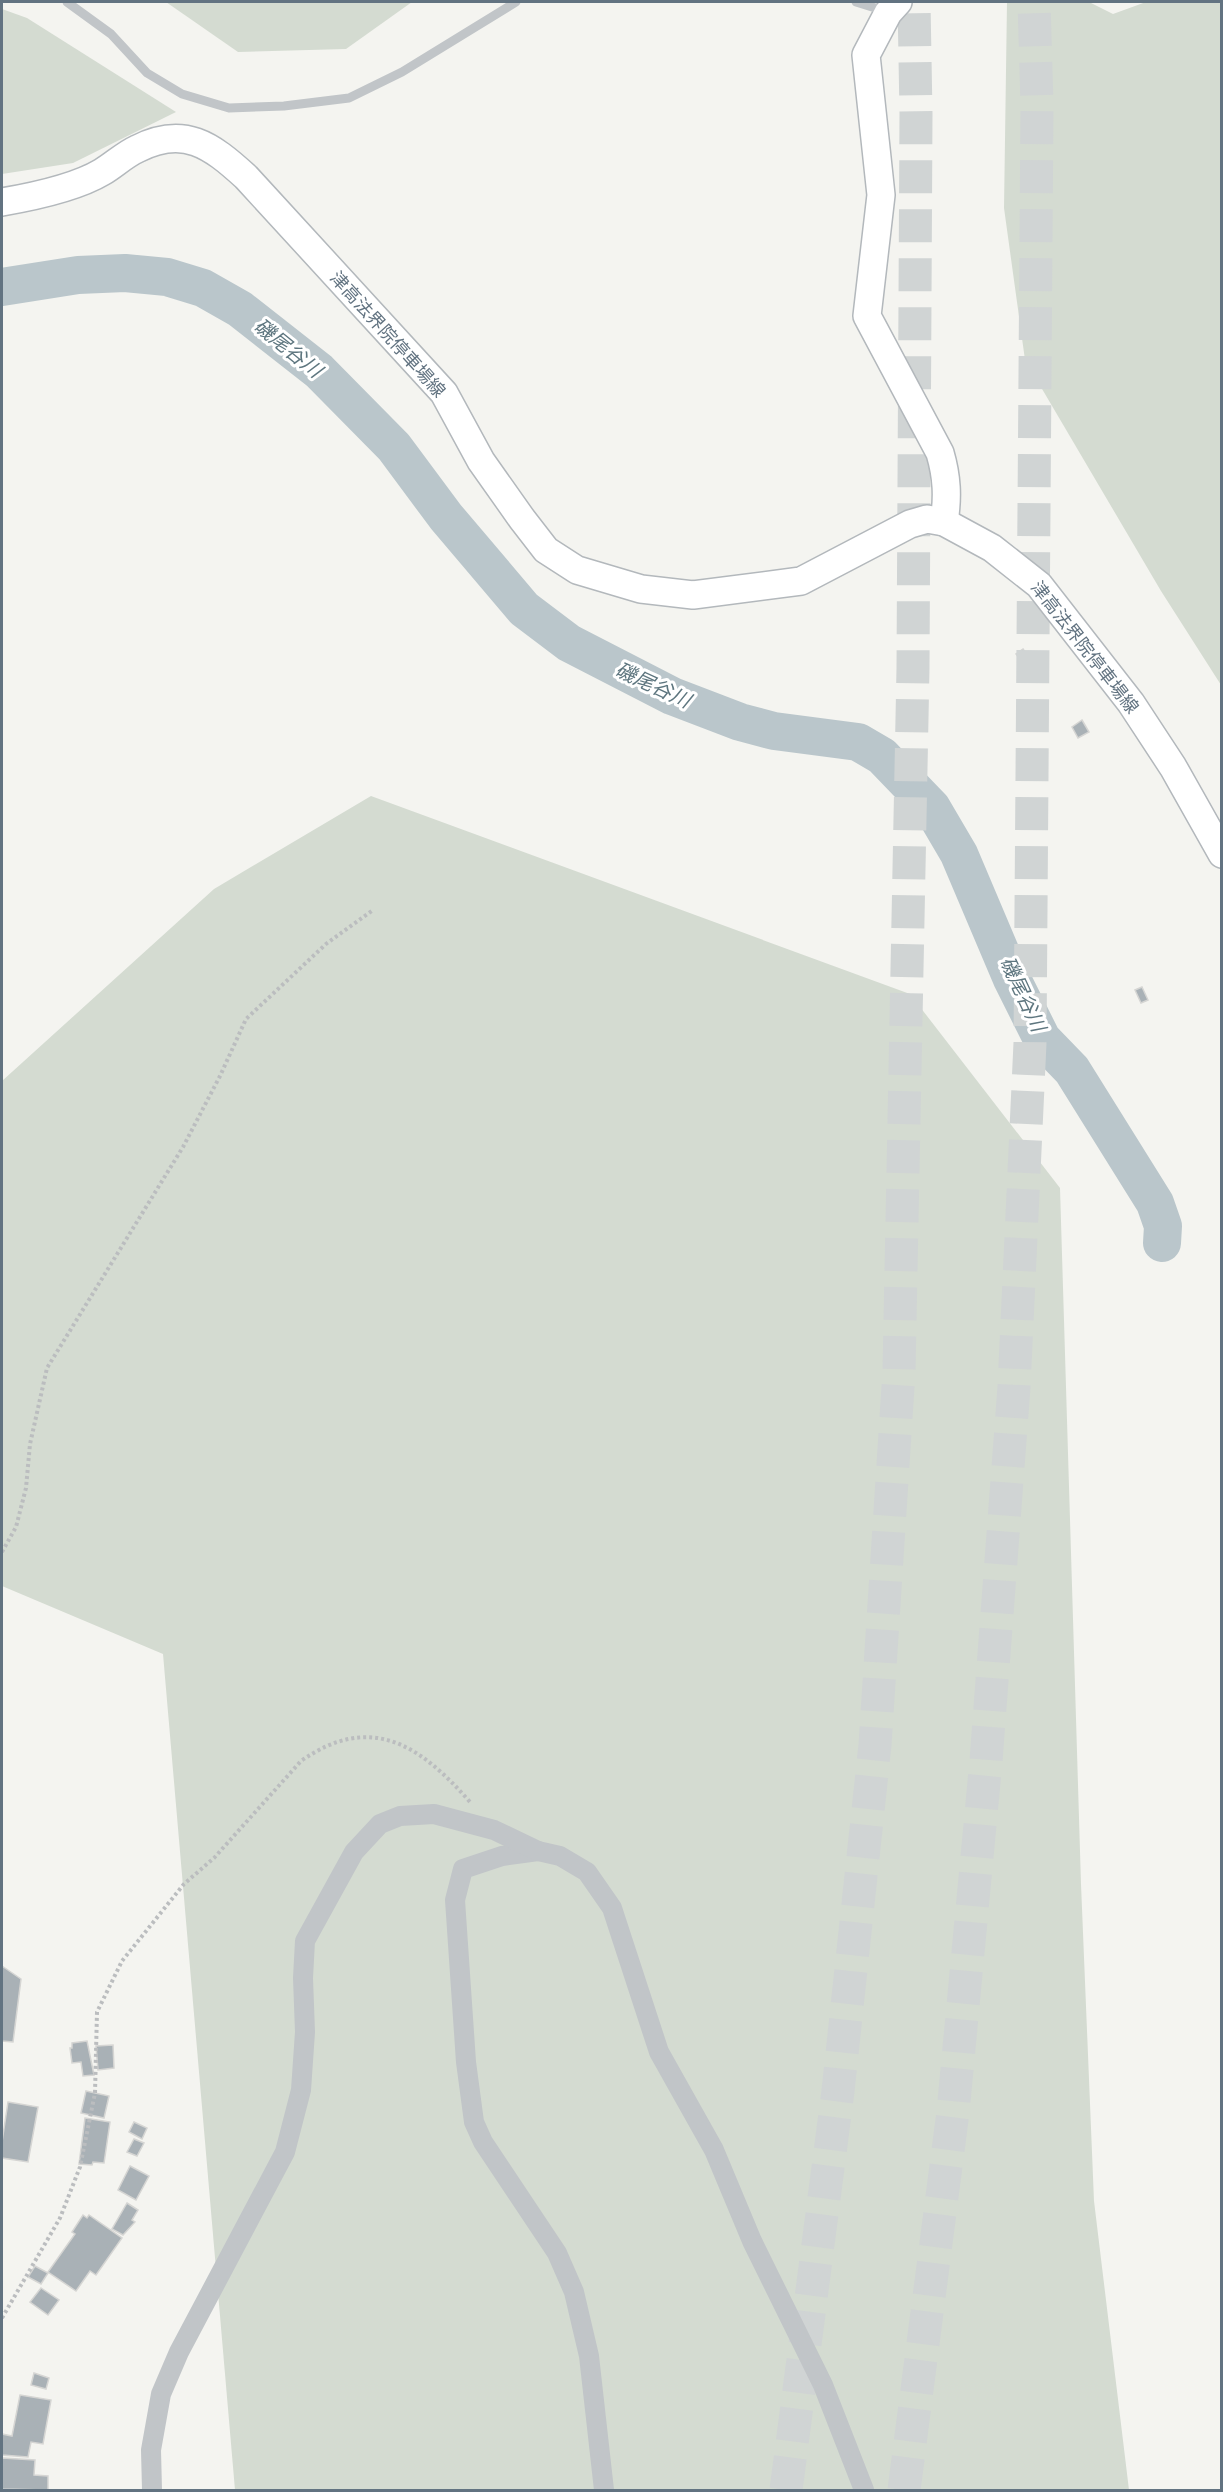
<svg xmlns="http://www.w3.org/2000/svg" width="1223" height="2492" viewBox="0 0 1223 2492" font-family="'Work Sans','Noto Sans JP',sans-serif">
<style>
.green{fill:#d4dbd1}
.lines{fill:none;stroke-linecap:round;stroke-linejoin:round}
.river{stroke:#bac6cb;stroke-width:38}
.building{fill:#a9b1b6;stroke:#d5d5d3;stroke-width:1.5}
.highway-tunnel{stroke:#d0d4d4;stroke-width:33;stroke-dasharray:33 16;stroke-linecap:butt}
.secondary-casing{stroke:#b3b8bc;stroke-width:30}
.path{stroke:#bbbdbf;stroke-width:4;stroke-dasharray:3 3;stroke-linecap:butt}
.lane{stroke:#c1c5c8;stroke-width:9}
.street{stroke:#c1c5c8;stroke-width:20}
.secondary{stroke:#fff;stroke-width:27}
.labels{text-anchor:middle;dominant-baseline:central;stroke-width:6;stroke-linejoin:round;paint-order:stroke}
.street-label{font-size:18px;fill:#627381;stroke:#fff}
.water-label{font-size:20px;font-style:italic;fill:#5e767f;stroke:#fff}
</style>
<rect width="100%" height="100%" fill="#f4f4f0"/>
<!-- green -->
<g class="green">
<polygon points="166,2 412,2 346,49 238,52"/>
<polygon points="1007,2 1089,2 1113,14 1146,2 1221,2 1221,685 1161,591 1025,360 1004,208"/>
<polygon points="2,9 27,18 176,112 73,163 2,174"/>
<polygon points="371,796 910,994 1060,1188 1081,1884 1094,2201 1129,2490 235,2490 163,1654 2,1586 2,1081 214,889"/>
</g>
<g class="lines">
<!-- river -->
<polyline class="river" points="2,287 78,275 125,273 167,277 203,288 240,309 319,371 394,447 446,517 524,609 569,643 672,696 740,722 774,731 858,742 882,756 932,808 959,854 1012,979 1042,1039 1072,1070 1155,1203 1163,1226 1162,1243"/>
</g>
<!-- building -->
<g class="building">
<polygon points="1023,649 1031,661 1029,662 1031,665 1027,669 1016,654"/>
<polygon points="1082,720 1089,732 1078,738 1072,727"/>
<polygon points="1142,987 1148,1000 1141,1003 1135,990"/>
<polygon points="2,1966 21,1979 13,2042 2,2041"/>
<polygon points="87,2041 94,2075 83,2076 81,2062 72,2063 70,2048 72,2048 72,2043"/>
<polygon points="113,2045 114,2068 98,2070 96,2046"/>
<polygon points="86,2091 109,2096 104,2118 81,2113"/>
<polygon points="8,2102 38,2107 28,2162 2,2158 2,2142"/>
<polygon points="85,2118 110,2122 104,2163 93,2162 92,2165 79,2164"/>
<polygon points="134,2122 147,2128 142,2139 129,2132"/>
<polygon points="134,2139 144,2143 137,2156 127,2152"/>
<polygon points="130,2166 149,2176 136,2200 118,2190"/>
<polygon points="127,2203 138,2210 132,2220 135,2222 123,2235 112,2229"/>
<polygon points="83,2215 87,2218 89,2215 122,2238 96,2275 90,2271 76,2291 48,2272 75,2234 72,2232"/>
<polygon points="35,2266 48,2273 41,2284 28,2277"/>
<polygon points="41,2288 59,2300 48,2315 30,2302"/>
<polygon points="34,2373 49,2378 46,2389 31,2385"/>
<polygon points="20,2395 51,2400 43,2444 31,2442 28,2457 2,2455 2,2434 12,2436"/>
<polygon points="2,2458 35,2460 34,2475 48,2476 48,2490 2,2489"/>
</g>
<g class="lines">
<!-- highway-tunnel -->
<g class="highway-tunnel">
<polyline points="786,2490 838,2091 875,1745 899,1371 913,668 916,114 914,2"/>
<polyline points="904,2490 953,2112 986,1761 1014,1387 1030,1043 1037,105 1034,2"/>
</g>
<!-- secondary casing -->
<g class="secondary-casing">
<g id="secondary">
<path d="M 898,2 L 888,13 L 866,55 L 881,195 L 867,316 L 940,453 C 947,477 948,497 944,522"/>
<path d="M 2,202 C 31,197 77,187 102,172 C 114,165 124,155 137,149 C 184,125 211,145 246,177 L 444,393 L 481,461 L 522,519 L 546,550 L 577,570 L 641,589 L 693,595 L 801,581 L 910,524 L 927,519 L 944,522 L 992,548 L 1039,585 L 1131,703 L 1173,767 L 1222,854"/>
</g>
</g>
<!-- path -->
<g class="path">
<polyline points="2,1552 16,1527 26,1488 30,1444 47,1368 183,1147 220,1076 246,1019 326,944 373,910"/>
<path d="M 2,2318 L 60,2218 L 80,2167 L 95,2093 L 97,2012 L 122,1961 L 184,1884 L 214,1858 L 301,1761 C 371,1712 420,1745 470,1802"/>
</g>
<!-- lane -->
<g class="lane">
<polyline points="67,2 111,34 147,73 182,94 229,108 284,106 349,98 402,72 516,2"/>
<polyline points="856,2 885,11"/>
</g>
<!-- street -->
<g class="street">
<polyline points="538,1851 502,1856 463,1869 455,1900 466,2062 474,2122 483,2142 557,2253 574,2292 589,2356 604,2490"/>
<polyline points="152,2490 151,2450 161,2394 179,2352 285,2152 301,2090 305,2032 303,1978 305,1941 354,1852 380,1824 400,1816 434,1814 494,1830 538,1851 560,1856 587,1872 612,1908 659,2052 714,2150 752,2241 823,2385 864,2490"/>
</g>
<!-- secondary -->
<use href="#secondary" class="secondary"/>
</g>
<g class="labels">
<!-- street labels -->
<g class="street-label">
<text transform="translate(388 334) rotate(48)">津高法界院停車場線</text>
<text transform="translate(1085 647) rotate(52)">津高法界院停車場線</text>
</g>
<!-- water labels -->
<g class="water-label">
<text transform="translate(288 348) rotate(39)">磯尾谷川</text>
<text transform="translate(653 685) rotate(25)">磯尾谷川</text>
<text transform="translate(1023 994) rotate(65)">磯尾谷川</text>
</g>
</g>
<!-- border -->
<rect width="1223" height="2492" fill="none" stroke="#627381" stroke-width="6"/>
</svg>
